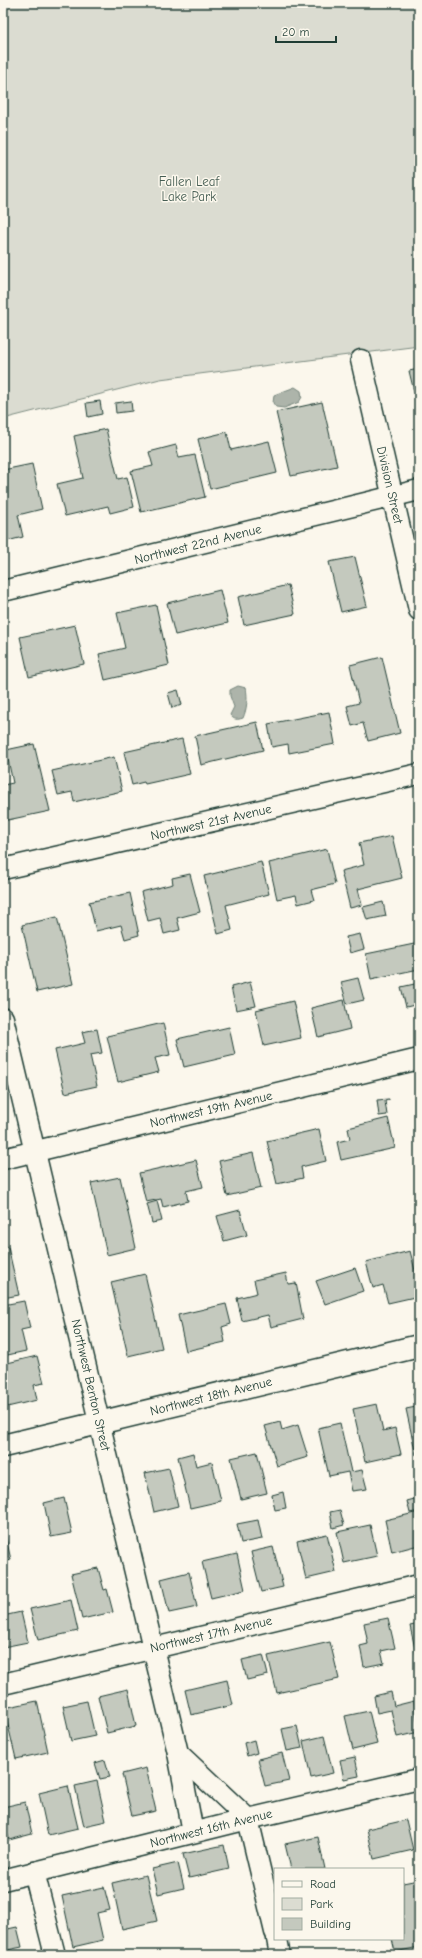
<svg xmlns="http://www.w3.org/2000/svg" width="422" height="1958" viewBox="0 0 422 1958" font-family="'Comic Neue',sans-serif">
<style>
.green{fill:#dbdcd1;stroke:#7d8c82}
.water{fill:#adb4aa;stroke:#74847b}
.building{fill:#c4c9be;stroke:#1f3d34}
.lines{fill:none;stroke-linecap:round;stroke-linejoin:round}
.minor-casing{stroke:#1f3d34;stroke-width:23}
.tertiary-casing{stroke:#1f3d34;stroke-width:25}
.minor{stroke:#fbf7ec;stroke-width:20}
.tertiary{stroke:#fbf7ec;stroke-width:22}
.labels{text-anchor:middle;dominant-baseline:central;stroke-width:3;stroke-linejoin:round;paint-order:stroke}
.park-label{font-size:13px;fill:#455d53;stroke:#fbf7ec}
.street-label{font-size:13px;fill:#1f3d34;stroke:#fbf7ec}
</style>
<rect width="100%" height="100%" fill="#fbf7ec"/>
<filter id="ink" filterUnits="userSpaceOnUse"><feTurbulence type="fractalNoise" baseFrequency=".025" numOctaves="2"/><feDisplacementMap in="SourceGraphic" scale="8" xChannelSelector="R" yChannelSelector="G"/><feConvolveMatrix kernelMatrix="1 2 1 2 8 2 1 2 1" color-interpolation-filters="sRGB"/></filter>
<g filter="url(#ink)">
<!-- green -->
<polygon class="green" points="3,3 419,3 419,346 160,379 3,419"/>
<!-- water -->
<g class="water">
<polygon points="295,387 301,391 302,397 299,402 284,408 276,407 273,403 274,395"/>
<path d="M 238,686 L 246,688 C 248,698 247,709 243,718 C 237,720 234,720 230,715 L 234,707 L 230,696 L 230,690 Z"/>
</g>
<!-- building -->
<g class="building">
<polygon points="419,369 419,412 409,371"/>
<polygon points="100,401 102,414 88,417 86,403"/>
<polygon points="131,401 132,411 116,413 115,403"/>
<polygon points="322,402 337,466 291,476 276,412"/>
<polygon points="106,429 118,479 127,477 134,507 110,513 108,506 65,516 57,484 83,478 74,436"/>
<polygon points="227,432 231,450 269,441 277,473 210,489 198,439"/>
<polygon points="176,445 179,458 195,455 205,497 141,512 131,471 153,466 149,452"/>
<polygon points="32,464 42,509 18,515 23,537 3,542 3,470"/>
<polygon points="355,557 367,606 341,612 329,562"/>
<polygon points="288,585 295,614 244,625 238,597"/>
<polygon points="220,590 228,623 175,635 167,603"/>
<polygon points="156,605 169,665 105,680 99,654 125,648 117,613"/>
<polygon points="75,625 84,664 29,677 20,637"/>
<polygon points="382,657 400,733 368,741 363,723 352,726 347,706 359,703 350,665"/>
<polygon points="178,690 182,705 172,708 168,693"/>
<polygon points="329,712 335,744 289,753 288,744 272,747 268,724"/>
<polygon points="257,722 263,750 201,765 195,736"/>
<polygon points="182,739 190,774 145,784 144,782 132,785 124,752"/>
<polygon points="34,744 50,811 3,821 3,785 13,783 6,750"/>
<polygon points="114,757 122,791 74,802 72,792 58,795 52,771"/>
<polygon points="392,836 402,878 358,889 362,905 350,908 341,871 364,865 359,843"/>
<polygon points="327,849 335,884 311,890 314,900 298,904 296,895 277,899 269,863"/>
<polygon points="261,862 269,894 226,905 232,930 218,934 204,876"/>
<polygon points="190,874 200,912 177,918 180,930 164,934 160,918 148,921 141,892 173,884 172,878"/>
<polygon points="130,893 139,935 125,939 121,925 96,931 89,902"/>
<polygon points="383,902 386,916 367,920 363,907"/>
<polygon points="57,917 73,984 37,992 22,925"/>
<polygon points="360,934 364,949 350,953 346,937"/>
<polygon points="419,943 419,969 371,979 366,954"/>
<polygon points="358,978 364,1000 347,1004 341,982"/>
<polygon points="250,982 256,1006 236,1010 231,987"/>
<polygon points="419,983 419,1004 406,1007 401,987"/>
<polygon points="344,1000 350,1029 318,1037 311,1008"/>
<polygon points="293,1001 301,1038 264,1046 256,1010"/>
<polygon points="163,1023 170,1055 155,1058 159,1072 118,1082 107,1036"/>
<polygon points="229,1027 235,1055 184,1067 177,1039"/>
<polygon points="97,1029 102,1053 90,1055 97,1086 65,1093 55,1050 85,1043 82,1032"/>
<polygon points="389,1099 389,1100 385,1101 387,1115 379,1116 377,1100"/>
<polygon points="388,1118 395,1148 341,1160 337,1142 350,1139 348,1128"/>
<polygon points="319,1129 326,1161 301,1167 303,1178 277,1184 267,1141"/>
<polygon points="253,1153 261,1188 227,1196 219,1161"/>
<polygon points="196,1160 203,1187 186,1191 188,1201 163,1207 161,1199 146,1202 139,1173"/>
<polygon points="120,1177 136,1248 107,1255 91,1183"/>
<polygon points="157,1201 162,1221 152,1223 147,1204"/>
<polygon points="240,1210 247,1235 224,1241 217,1216"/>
<polygon points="8,1247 19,1295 3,1298 3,1248"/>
<polygon points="410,1251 419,1286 419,1296 388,1303 383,1285 373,1288 366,1262"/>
<polygon points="355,1268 363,1291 325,1304 316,1281"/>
<polygon points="286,1273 288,1284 296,1283 303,1319 271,1327 268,1315 242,1321 237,1298 257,1293 254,1280"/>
<polygon points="145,1274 162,1348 128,1356 111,1282"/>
<polygon points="24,1301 30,1328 21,1330 26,1351 3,1356 3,1305"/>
<polygon points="226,1304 231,1324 222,1327 225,1342 186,1351 178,1315"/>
<polygon points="37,1356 44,1383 34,1385 37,1400 3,1408 3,1364"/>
<polygon points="419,1391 419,1454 416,1455 406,1409 416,1407 413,1393"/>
<polygon points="377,1404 383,1431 395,1428 401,1454 365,1462 353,1409"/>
<polygon points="280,1422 282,1430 298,1425 308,1457 277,1466 265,1426"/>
<polygon points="340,1423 351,1472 362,1470 367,1489 352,1491 348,1472 329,1476 318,1428"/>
<polygon points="257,1452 267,1493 241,1499 231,1458"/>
<polygon points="193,1453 196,1466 212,1462 221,1501 190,1508 178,1457"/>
<polygon points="169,1468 178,1506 154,1512 145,1473"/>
<polygon points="283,1492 286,1508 275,1510 272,1495"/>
<polygon points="64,1498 72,1533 51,1537 44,1503"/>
<polygon points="418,1498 419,1511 410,1513 407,1501"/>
<polygon points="340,1510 344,1525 333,1528 330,1512"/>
<polygon points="419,1512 419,1545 392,1552 385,1520"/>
<polygon points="258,1520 262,1539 241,1543 237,1524"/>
<polygon points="3,1524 11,1560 3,1561"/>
<polygon points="370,1525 377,1556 344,1563 337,1532"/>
<polygon points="327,1534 336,1572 306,1579 297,1541"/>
<polygon points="273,1547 283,1587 261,1592 251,1552"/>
<polygon points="237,1554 245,1590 211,1598 202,1562"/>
<polygon points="98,1568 104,1590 107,1589 113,1612 82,1619 71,1574"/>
<polygon points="189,1572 197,1607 169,1613 161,1579"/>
<polygon points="71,1600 78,1631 38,1640 30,1609"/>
<polygon points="21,1612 28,1642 3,1647 3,1616"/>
<polygon points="388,1618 395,1648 381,1651 384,1663 364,1667 360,1646 368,1644 364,1623"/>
<polygon points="419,1624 419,1657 417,1658 410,1626"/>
<polygon points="330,1642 339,1679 277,1693 268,1656"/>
<polygon points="263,1655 268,1675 247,1680 242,1660"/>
<polygon points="227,1680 233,1705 191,1715 185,1690"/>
<polygon points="128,1689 136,1726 107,1733 98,1696"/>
<polygon points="391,1692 394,1706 414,1701 419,1732 397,1737 391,1710 377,1713 374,1696"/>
<polygon points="37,1701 48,1752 16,1759 4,1708"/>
<polygon points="87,1701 95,1736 71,1741 63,1706"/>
<polygon points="369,1711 377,1744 353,1750 345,1716"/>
<polygon points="297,1726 302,1748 287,1751 282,1729"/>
<polygon points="324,1736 333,1773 311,1778 303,1741"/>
<polygon points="254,1740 257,1753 247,1756 244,1743"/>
<polygon points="282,1753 289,1781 265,1786 258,1759"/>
<polygon points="355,1757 359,1776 344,1779 340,1760"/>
<polygon points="105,1760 110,1777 100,1779 95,1763"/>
<polygon points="146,1768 156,1811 132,1816 122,1774"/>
<polygon points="97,1781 106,1821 84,1826 75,1786"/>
<polygon points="68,1786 78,1828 48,1835 39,1793"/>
<polygon points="25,1802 32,1834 9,1840 3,1815 3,1807"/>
<polygon points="406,1820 413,1850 374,1859 367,1829"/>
<polygon points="318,1837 325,1869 291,1869 285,1844"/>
<polygon points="224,1845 229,1869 189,1878 183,1854"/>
<polygon points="178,1863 184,1888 158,1894 152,1869"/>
<polygon points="146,1875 157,1921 122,1929 112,1883"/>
<polygon points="418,1880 419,1947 395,1952 392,1939 403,1939 403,1883"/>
<polygon points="104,1887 110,1910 97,1913 103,1940 73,1947 62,1896"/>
<polygon points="17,1927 22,1947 3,1951 3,1930"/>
<polygon points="359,1949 360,1955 333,1955"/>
<polygon points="251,1950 252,1955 228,1955"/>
</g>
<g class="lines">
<!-- minor casing -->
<g class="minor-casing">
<g id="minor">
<polyline points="361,360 419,610"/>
<polyline points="3,591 419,490"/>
<polyline points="3,869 419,774"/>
<polyline points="3,1018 178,1753 248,1819 275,1932"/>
<polyline points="3,1159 419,1059"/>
<polyline points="3,1684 419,1585"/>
<polyline points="178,1753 193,1832"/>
<polyline points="34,1872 55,1955"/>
<polyline points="3,1880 248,1819 419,1779"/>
<polyline points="277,1939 280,1955"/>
</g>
</g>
<!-- tertiary casing -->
<g class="tertiary-casing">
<polyline id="tertiary" points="3,1446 419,1346"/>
</g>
<!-- minor -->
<use href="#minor" class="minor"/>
<!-- tertiary -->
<use href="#tertiary" class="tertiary"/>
</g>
</g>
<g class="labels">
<!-- park labels -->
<g class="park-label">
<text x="189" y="181">Fallen Leaf<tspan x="189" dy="15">Lake Park</tspan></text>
</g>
<!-- street labels -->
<g class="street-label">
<text transform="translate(390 485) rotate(77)">Division Street</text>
<text transform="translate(198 544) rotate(-14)">Northwest 22nd Avenue</text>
<text transform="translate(211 822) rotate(-13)">Northwest 21st Avenue</text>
<text transform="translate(211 1109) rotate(-13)">Northwest 19th Avenue</text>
<text transform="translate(91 1385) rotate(77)">Northwest Benton Street</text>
<text transform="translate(211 1396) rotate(-14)">Northwest 18th Avenue</text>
<text transform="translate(211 1634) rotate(-13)">Northwest 17th Avenue</text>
<text transform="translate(211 1828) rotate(-14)">Northwest 16th Avenue</text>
</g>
</g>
<!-- margin -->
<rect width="422" height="1958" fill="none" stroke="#fbf7ec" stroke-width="16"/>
<rect x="8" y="8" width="406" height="1942" fill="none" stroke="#1f3d34" stroke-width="1.5" filter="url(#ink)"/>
<!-- legend -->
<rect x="274" y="1868" width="130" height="72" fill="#fbf7ec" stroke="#a3ada2"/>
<rect x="282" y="1881" width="20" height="6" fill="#fbf7ec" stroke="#a3ada2"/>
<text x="310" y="1888" font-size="12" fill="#1f3d34">Road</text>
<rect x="282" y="1898" width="20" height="12" fill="#dbdcd1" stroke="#a3ada2"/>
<text x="310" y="1908" font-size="12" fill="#1f3d34">Park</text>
<rect x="282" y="1918" width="20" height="12" fill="#c4c9be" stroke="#a3ada2"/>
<text x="310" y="1928" font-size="12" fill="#1f3d34">Building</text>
<!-- scale -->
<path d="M276 36v6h60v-6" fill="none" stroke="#1f3d34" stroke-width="2"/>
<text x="282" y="36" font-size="12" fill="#1f3d34" stroke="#fbf7ec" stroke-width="3" paint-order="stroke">20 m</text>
</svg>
